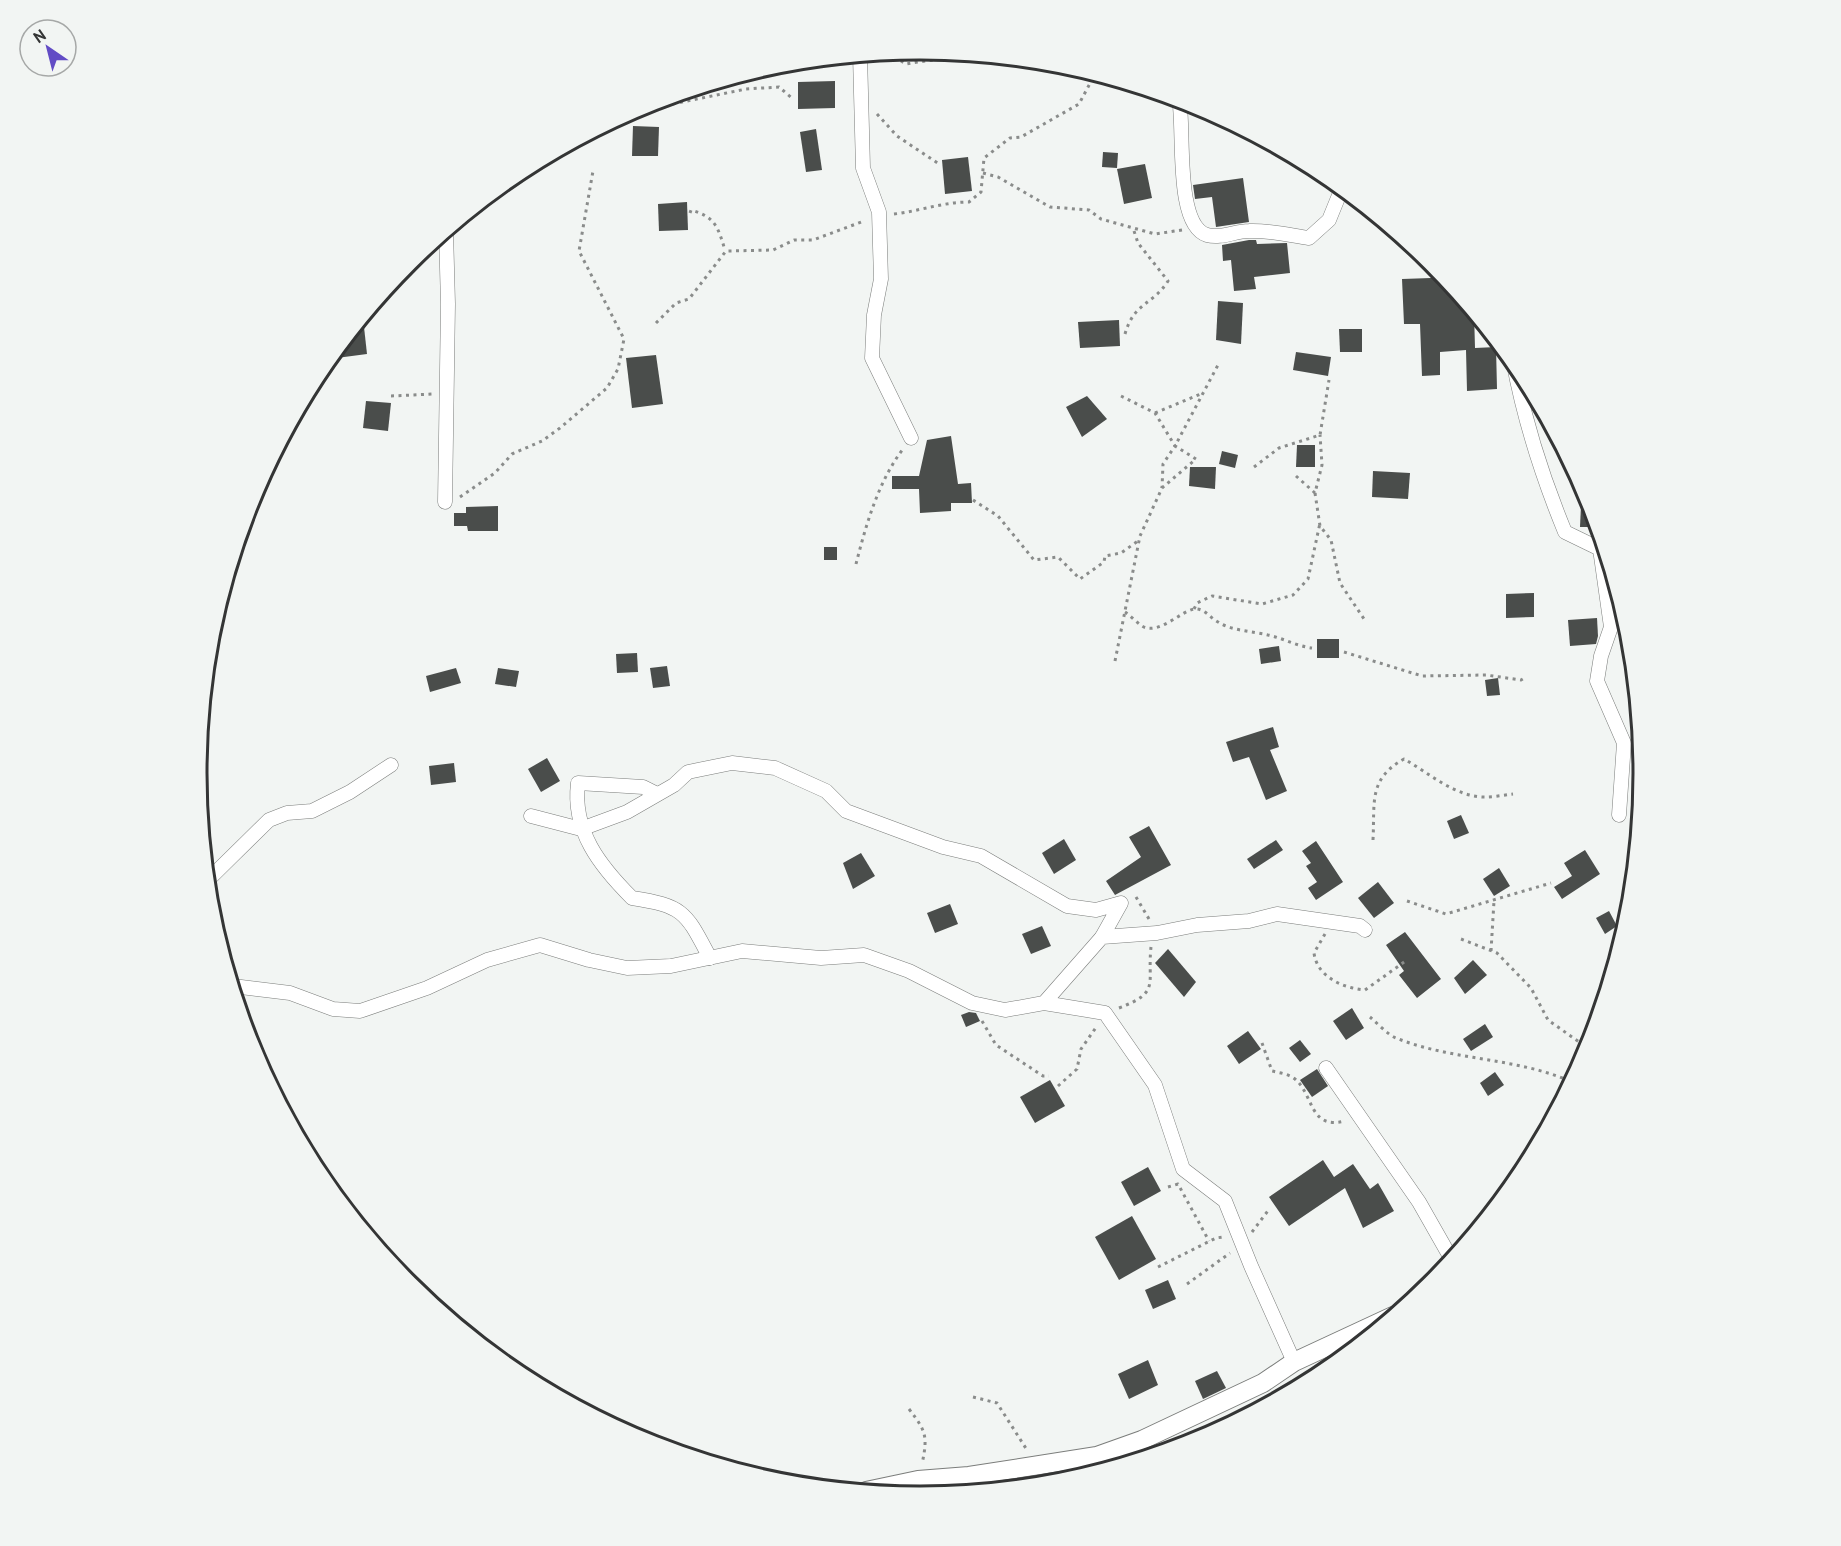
<svg xmlns="http://www.w3.org/2000/svg" width="1841" height="1546" viewBox="0 0 1841 1546" font-family="'PT Sans',sans-serif">
<style>
.building{fill:#4a4d4b}
.lines{fill:none;stroke-linecap:round;stroke-linejoin:round}
.street-casing{stroke:#7b7d7b;stroke-width:15}
.secondary-casing{stroke:#7b7d7b;stroke-width:20}
.path{stroke:#8a8c8b;stroke-width:3;stroke-dasharray:3 4.5;stroke-linecap:butt}
.street{stroke:#fff;stroke-width:14}
.secondary{stroke:#fff;stroke-width:18}
.rim{fill:none;stroke:#343535;stroke-width:3}
</style>
<rect width="100%" height="100%" fill="#f2f5f3"/>
<!-- building -->
<g class="building">
<polygon points="835,81 835,108 798,109 798,82"/>
<polygon points="633,126 659,127 658,156 632,156"/>
<polygon points="816,129 822,170 806,172 800,132"/>
<polygon points="1103,152 1118,153 1117,168 1102,167"/>
<polygon points="968,157 972,191 945,194 942,160"/>
<polygon points="1145,164 1152,198 1124,204 1117,169"/>
<polygon points="1243,178 1249,222 1216,227 1212,197 1195,199 1193,185"/>
<polygon points="687,202 688,230 659,231 658,204"/>
<polygon points="1249,240 1256,240 1257,244 1287,243 1290,273 1254,277 1256,289 1234,291 1231,260 1223,261 1222,245"/>
<polygon points="1430,260 1474,312 1475,348 1496,347 1497,389 1467,391 1466,350 1440,352 1440,375 1422,376 1420,324 1404,324 1402,279 1431,278"/>
<polygon points="1218,301 1243,303 1241,344 1216,340"/>
<polygon points="363,318 367,354 329,359 337,349"/>
<polygon points="1119,320 1120,346 1080,348 1078,322"/>
<polygon points="1339,329 1362,329 1362,352 1340,352"/>
<polygon points="1296,352 1331,357 1328,376 1293,370"/>
<polygon points="656,355 663,404 632,408 626,358"/>
<polygon points="1087,396 1107,419 1082,437 1066,407"/>
<polygon points="366,401 391,403 388,431 363,428"/>
<polygon points="951,436 958,484 971,483 972,503 951,503 951,511 920,513 919,489 892,489 892,476 919,476 927,440"/>
<polygon points="1297,445 1315,445 1315,467 1296,467"/>
<polygon points="1222,451 1238,455 1235,468 1219,464"/>
<polygon points="1190,467 1216,467 1215,489 1189,486"/>
<polygon points="1373,471 1410,473 1408,499 1372,497"/>
<polygon points="1582,484 1589,496 1598,527 1580,527"/>
<polygon points="498,506 498,531 468,531 467,526 454,526 454,513 466,513 466,507"/>
<rect x="824" y="547" width="13" height="13"/>
<polygon points="1534,593 1534,617 1506,618 1506,594"/>
<polygon points="1597,618 1598,636 1596,644 1570,646 1568,620"/>
<rect x="1317" y="639" width="22" height="19"/>
<polygon points="1279,646 1281,661 1261,664 1259,649"/>
<polygon points="637,653 638,672 617,673 616,654"/>
<polygon points="667,666 670,686 653,688 650,668"/>
<polygon points="456,668 461,683 430,692 426,676"/>
<polygon points="498,668 519,671 516,687 495,684"/>
<polygon points="1498,678 1500,695 1487,696 1485,680"/>
<polygon points="1273,727 1279,747 1270,750 1287,791 1266,800 1249,757 1233,762 1226,742"/>
<polygon points="547,758 560,781 541,792 528,769"/>
<polygon points="454,763 456,782 431,785 429,766"/>
<polygon points="1461,815 1469,833 1454,839 1447,821"/>
<polygon points="1149,826 1171,865 1115,895 1106,881 1141,857 1129,837"/>
<polygon points="1064,839 1076,860 1054,874 1042,853"/>
<polygon points="1276,840 1283,850 1254,869 1247,859"/>
<polygon points="1316,841 1343,882 1316,900 1308,888 1317,882 1306,866 1311,863 1302,851"/>
<polygon points="1585,850 1600,874 1562,899 1554,887 1572,876 1564,863"/>
<polygon points="861,853 875,876 853,889 843,863"/>
<polygon points="1499,868 1510,886 1494,896 1483,879"/>
<polygon points="1378,882 1394,903 1374,918 1358,898"/>
<polygon points="950,904 958,924 935,933 927,913"/>
<polygon points="1609,911 1617,926 1605,934 1596,918"/>
<polygon points="1042,926 1051,946 1031,954 1022,934"/>
<polygon points="1405,932 1441,979 1417,998 1399,975 1404,971 1386,945"/>
<polygon points="1168,949 1196,982 1184,997 1155,963"/>
<polygon points="1473,960 1487,975 1465,994 1454,978"/>
<polygon points="1352,1008 1364,1028 1346,1040 1333,1021"/>
<polygon points="969,1012 976,1013 980,1021 966,1027 961,1015"/>
<polygon points="1485,1024 1493,1037 1471,1051 1463,1039"/>
<polygon points="1248,1031 1261,1049 1239,1064 1227,1046"/>
<polygon points="1300,1040 1311,1054 1300,1062 1289,1048"/>
<polygon points="1317,1069 1328,1086 1312,1097 1300,1080"/>
<polygon points="1495,1072 1504,1085 1488,1096 1480,1083"/>
<polygon points="1050,1080 1065,1106 1035,1123 1020,1097"/>
<polygon points="1323,1160 1334,1177 1353,1164 1370,1189 1378,1183 1394,1211 1363,1228 1345,1188 1289,1226 1269,1197"/>
<polygon points="1148,1167 1161,1191 1134,1206 1121,1182"/>
<polygon points="1132,1216 1156,1259 1119,1280 1095,1237"/>
<polygon points="1168,1280 1176,1299 1153,1309 1145,1290"/>
<polygon points="1148,1360 1158,1385 1129,1399 1118,1374"/>
<polygon points="1217,1371 1226,1388 1203,1399 1195,1381"/>
</g>
<g class="lines">
<!-- street casing -->
<g class="street-casing">
<g id="street">
<polyline points="860,55 863,168 879,212 881,279 874,315 872,358 911,438"/>
<path d="M 1179,99 C 1185,127 1174,225 1207,235 C 1221,239 1235,231 1249,231 C 1268,230 1289,235 1309,238 L 1329,220 L 1342,188"/>
<path d="M 1513,360 C 1524,420 1542,476 1565,532 L 1600,549 L 1611,627 L 1601,656 L 1597,681 L 1624,743 L 1619,815"/>
<polyline points="445,502 448,304 446,231"/>
<path d="M 657,794 L 643,787 L 578,783 C 572,831 600,866 632,898 C 685,906 686,913 710,958"/>
<polyline points="531,816 581,829 627,812 674,785 688,772 732,763 775,768 826,791 846,811 943,847 981,856 1067,906 1096,910 1121,903 1102,937"/>
<polyline points="208,880 269,820 287,813 312,811 350,792 391,765"/>
<polyline points="1624,931 1625,932"/>
<polyline points="233,986 290,993 333,1009 360,1011 427,988 487,960 540,945 589,960 627,968 671,966 742,951 821,958 864,955 909,971 972,1003 1005,1010 1044,1003 1102,937 1157,933 1197,925 1249,921 1277,914 1360,926 1365,930"/>
<polyline points="1044,1003 1105,1013 1155,1085 1183,1169 1225,1201 1251,1266 1294,1362"/>
<polyline points="1326,1068 1419,1202 1452,1260"/>
</g>
</g>
<!-- secondary casing -->
<g class="secondary-casing">
<polyline id="secondary" points="866,1491 918,1480 969,1476 1097,1456 1142,1440 1263,1383 1294,1362 1393,1316"/>
</g>
<!-- path -->
<g class="path">
<path d="M 888,53 L 906,64 C 926,60 947,60 967,54"/>
<polyline points="658,107 746,89 779,87 793,99"/>
<polyline points="877,114 897,136 939,164"/>
<polyline points="599,129 658,107 657,100"/>
<polyline points="983,173 998,177 1050,207 1089,210 1101,219 1155,234 1182,230"/>
<path d="M 690,213 L 691,210 C 716,217 718,228 725,250"/>
<path d="M 894,214 C 920,211 943,202 969,202 L 981,192 L 984,158 L 1010,138 L 1021,137 L 1079,104 L 1095,74"/>
<polyline points="656,323 676,303 689,299 726,251 773,250 794,240 813,240 864,221"/>
<path d="M 1125,334 C 1134,302 1153,305 1168,281 L 1138,243 L 1133,228"/>
<polyline points="391,396 434,394"/>
<polyline points="1121,396 1155,413 1175,446 1163,464 1162,488"/>
<polyline points="1155,413 1203,393"/>
<polyline points="1254,467 1279,448 1320,435 1329,380"/>
<polyline points="1296,476 1315,493 1322,465 1320,435"/>
<polyline points="1315,493 1320,526 1331,540 1340,583 1366,622"/>
<polyline points="460,497 495,473 512,454 542,441 560,428 607,388 618,369 624,339 579,251 593,171"/>
<polyline points="973,500 998,516 1034,560 1058,557 1080,579 1104,562 1105,556 1121,553 1138,541"/>
<path d="M 856,564 C 866,525 878,482 903,449"/>
<polyline points="1194,609 1197,603 1212,596 1262,604 1293,595 1308,579 1320,523"/>
<path d="M 1125,612 C 1131,616 1137,623 1142,626 C 1158,636 1181,611 1194,609 C 1205,608 1210,618 1218,622 C 1232,631 1252,631 1268,635 C 1283,638 1296,646 1312,648"/>
<polyline points="1344,652 1422,676 1486,675 1521,680 1526,677"/>
<polyline points="1115,661 1140,536 1162,488 1196,459 1175,446 1218,365"/>
<path d="M 1373,840 C 1375,802 1368,779 1404,759 C 1429,773 1455,797 1485,797 C 1494,797 1504,795 1513,794"/>
<polyline points="1136,897 1149,919"/>
<polyline points="1407,901 1446,914 1551,883"/>
<path d="M 1325,934 L 1314,953 C 1317,977 1343,988 1365,990 L 1407,960"/>
<polyline points="1461,939 1497,953 1531,988 1548,1020 1589,1049"/>
<polyline points="1491,951 1494,901"/>
<path d="M 1119,1008 C 1161,992 1147,985 1151,947"/>
<path d="M 1370,1017 C 1378,1024 1387,1034 1396,1038 C 1453,1061 1516,1057 1572,1082"/>
<polyline points="982,1021 996,1045 1043,1076 1049,1076"/>
<path d="M 1262,1043 L 1272,1071 C 1280,1073 1289,1074 1295,1079 C 1314,1095 1309,1130 1345,1121"/>
<polyline points="1058,1086 1077,1069 1081,1049 1097,1026"/>
<polyline points="1168,1187 1178,1184 1209,1241"/>
<polyline points="1252,1232 1270,1208"/>
<polyline points="1158,1267 1216,1238 1223,1237"/>
<polyline points="1187,1284 1230,1253"/>
<polyline points="973,1397 997,1403 1027,1450"/>
<path d="M 909,1409 C 926,1431 928,1436 922,1464"/>
</g>
<!-- street -->
<use href="#street" class="street"/>
<!-- secondary -->
<use href="#secondary" class="secondary"/>
</g>
<!-- crop -->
<path d="M0 0H1841V1546H0ZM207 773a713 713 0 1 1 1426 0a713 713 0 1 1-1426 0Z" fill="#f2f5f3" fill-rule="evenodd"/>
<path class="rim" d="M207 773a713 713 0 1 1 1426 0a713 713 0 1 1-1426 0Z"/>
<!-- north arrow -->
<g transform="translate(48 48) rotate(325)"><circle r="28" fill="#f2f5f3" stroke="#a6a8a7" stroke-width="1.5"/>
<path d="M0-4.5L10 22L0 15L-10 22Z" fill="#624cc5"/>
<text y="-9" font-size="16" font-weight="bold" text-anchor="middle" fill="#343535">N</text>
</g>
</svg>
